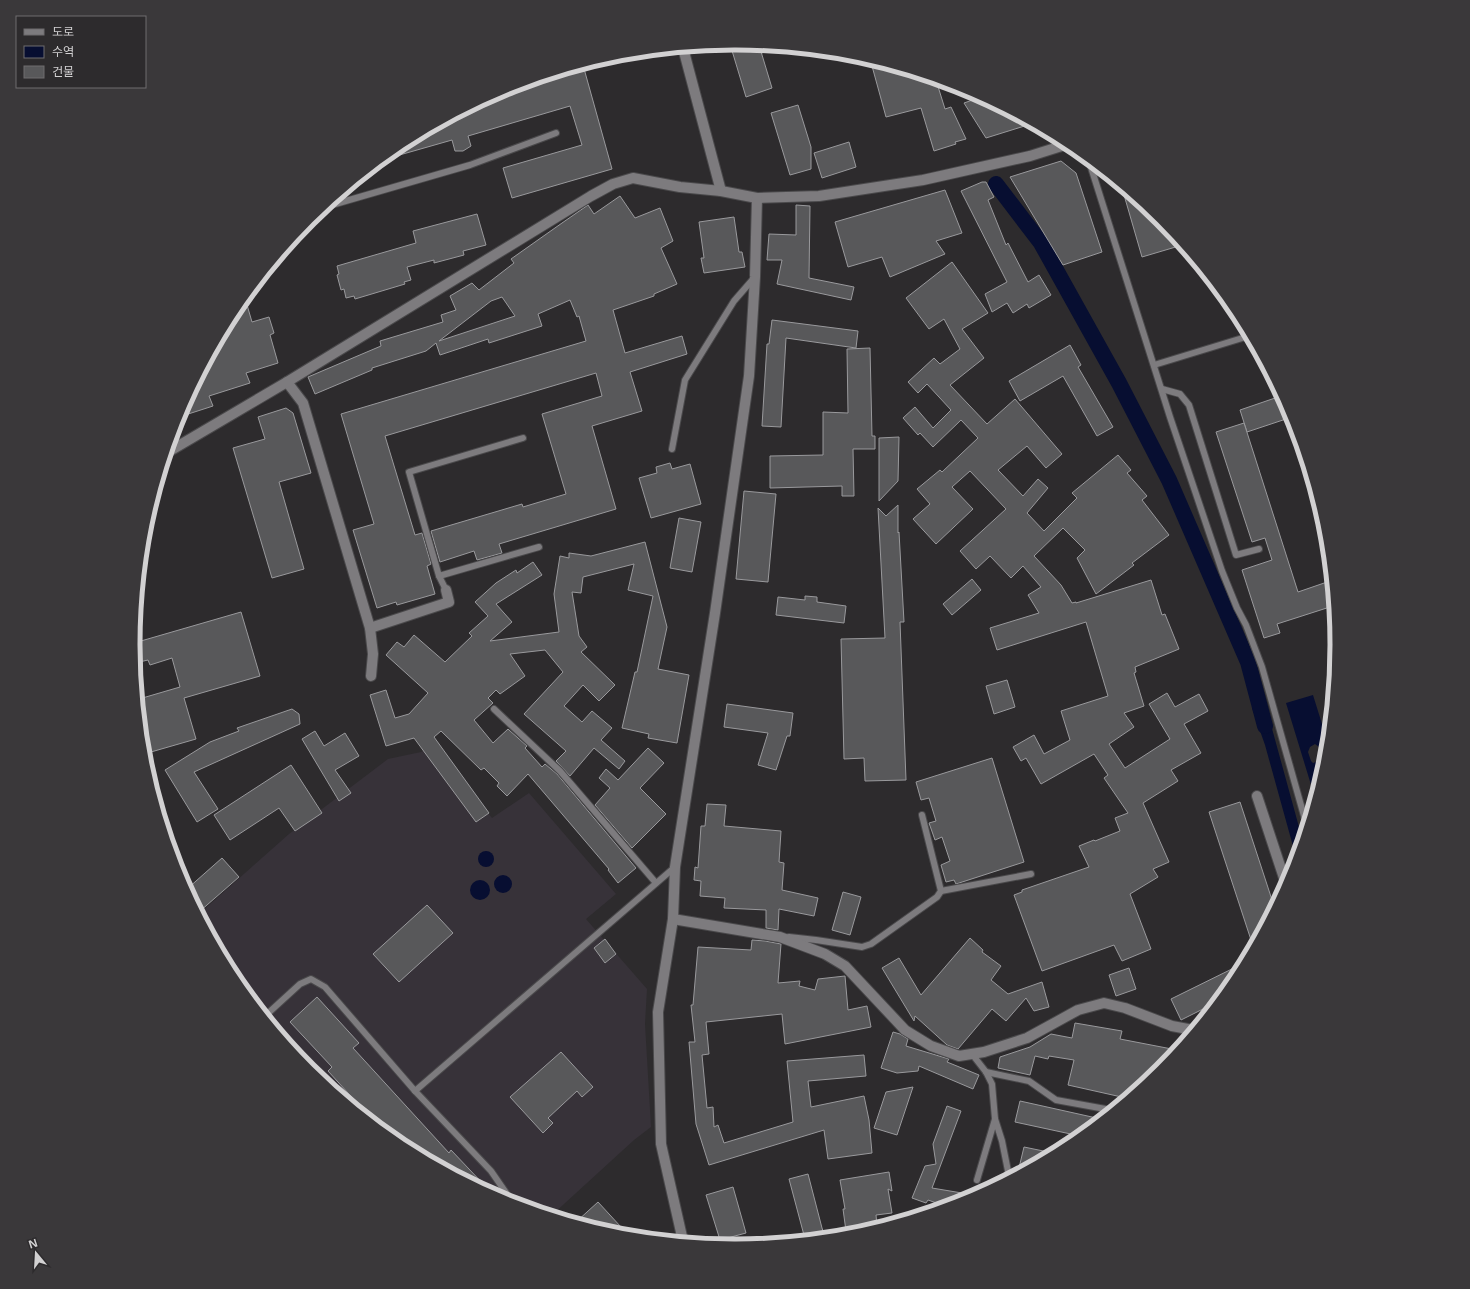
<svg xmlns="http://www.w3.org/2000/svg" width="1470" height="1289" viewBox="0 0 1470 1289" font-family="'Open Sans','Noto Sans KR',sans-serif">
<style>
.built{fill:#373239}
.water{fill:#070e31}
.lines{fill:none;stroke-linecap:round;stroke-linejoin:round}
.canal{stroke:#070e31;stroke-width:16}
.building{fill:#58585a;stroke:#99999c;fill-rule:evenodd}
.service-casing{stroke:#4a494b;stroke-width:8}
.minor-casing{stroke:#4a494b;stroke-width:12}
.service{stroke:#7d7b7e;stroke-width:6}
.minor{stroke:#7d7b7e;stroke-width:10}
.rim{fill:none;stroke:#d2d1d2;stroke-width:5}
</style>
<rect width="100%" height="100%" fill="#2d2b2d"/>
<!-- built -->
<polygon class="built" points="435,745 492,818 529,793 616,894 586,919 647,989 645,1024 651,1127 634,1140 552,1215 505,1200 401,1144 310,1070 235,978 200,913 289,834 388,759 421,752"/>
<!-- water -->
<g class="water">
<polygon points="1313,695 1327,740 1326,750 1322,752 1319,747 1315,744 1310,747 1308,752 1311,761 1313,763 1322,760 1322,755 1326,753 1325,762 1318,786 1312,788 1286,703"/>
<polygon points="1265,703 1302,838 1296,857 1265,745 1252,708"/>
<circle cx="486" cy="859" r="8"/>
<circle cx="503" cy="884" r="9"/>
<circle cx="480" cy="890" r="10"/>
</g>
<g class="lines">
<!-- canal -->
<polyline class="canal" points="996,184 1041,243 1119,383 1169,480 1248,662 1265,726"/>
</g>
<!-- building -->
<g class="building">
<polygon points="735,43 759,45 772,88 746,97 730,44"/>
<polygon points="882,64 936,80 945,109 951,107 966,139 955,142 956,144 934,151 921,108 886,117 872,66"/>
<polygon points="583,65 612,169 512,198 503,168 582,145 570,106 468,136 471,146 463,151 455,151 452,140 382,160 401,144 505,89"/>
<polygon points="981,97 1031,124 986,138 964,103"/>
<polygon points="798,105 811,147 811,169 790,175 771,113"/>
<polygon points="849,142 856,167 822,178 814,153"/>
<polygon points="1061,161 1076,173 1102,252 1063,265 1010,177"/>
<polygon points="982,182 986,182 994,197 988,200 1006,245 1008,243 1028,282 1039,275 1051,295 1029,308 1027,304 1013,313 1007,303 992,312 985,294 1007,282 961,191"/>
<polygon points="1122,188 1160,219 1177,239 1179,246 1142,257"/>
<polygon points="945,190 962,233 936,241 945,254 890,277 882,257 848,267 835,222"/>
<path d="M 620,196 L 635,218 L 660,208 L 673,241 L 661,248 L 677,284 L 654,294 L 654,296 L 613,310 L 625,353 L 682,336 L 687,354 L 630,372 L 642,411 L 592,426 L 616,509 L 499,544 L 502,553 L 477,560 L 474,551 L 440,562 L 431,531 L 522,504 L 523,507 L 566,494 L 542,414 L 602,396 L 596,373 L 385,436 L 415,535 L 422,533 L 431,564 L 427,566 L 435,594 L 397,605 L 396,602 L 377,608 L 353,530 L 374,524 L 341,414 L 586,341 L 579,316 L 577,317 L 570,300 L 538,314 L 542,326 L 489,343 L 488,339 L 440,355 L 436,343 L 426,351 L 372,368 L 372,370 L 315,394 L 308,377 L 381,346 L 380,341 L 443,322 L 441,315 L 456,310 L 450,296 L 472,283 L 479,290 L 514,263 L 511,259 L 562,223 L 588,205 L 594,214 ZM 502,297 L 515,316 L 439,341 L 491,301 Z"/>
<polygon points="796,205 810,206 809,278 854,287 851,300 777,284 782,260 767,260 769,234 796,235"/>
<polygon points="477,214 486,245 463,251 464,255 434,263 434,260 407,267 411,280 404,282 405,284 355,299 354,296 346,298 344,289 341,290 337,275 339,274 337,266 416,243 413,231"/>
<polygon points="734,217 739,252 742,252 745,267 704,273 701,258 704,258 699,222"/>
<polygon points="952,262 988,313 962,329 984,358 950,385 987,424 1015,399 1062,454 1046,468 1027,446 998,470 1023,496 1038,479 1048,488 1027,513 1044,531 1077,498 1072,493 1118,455 1131,470 1127,473 1147,496 1142,500 1169,535 1132,563 1134,565 1096,594 1077,558 1085,550 1063,528 1034,556 1061,585 1072,603 1076,602 1076,603 1151,580 1162,615 1165,614 1179,649 1135,667 1136,672 1134,673 1144,706 1124,713 1134,727 1109,744 1125,768 1170,739 1149,704 1167,693 1175,707 1199,694 1208,711 1184,724 1201,753 1171,770 1178,781 1143,803 1169,862 1153,869 1158,877 1130,894 1151,949 1122,961 1114,945 1042,971 1014,895 1022,892 1022,890 1089,867 1079,846 1094,840 1095,841 1120,831 1115,818 1128,813 1104,778 1108,775 1094,754 1041,784 1026,758 1021,761 1013,747 1034,735 1044,754 1070,740 1061,711 1108,696 1086,622 997,650 990,628 1039,613 1028,595 1041,587 1023,566 1011,578 990,556 976,569 960,551 1006,509 970,471 952,487 973,509 936,544 913,519 930,504 917,489 940,470 942,472 978,438 961,420 933,447 920,433 918,435 903,418 915,407 933,428 951,410 927,384 918,393 908,382 934,358 940,364 960,349 944,319 929,329 906,298"/>
<polygon points="245,298 252,322 269,317 274,333 270,335 278,363 246,373 250,383 209,396 213,406 179,417 235,310"/>
<polygon points="772,320 858,331 856,348 786,338 781,427 762,426 767,344 769,344"/>
<polygon points="1070,345 1081,365 1078,367 1113,427 1097,436 1063,376 1020,401 1009,381"/>
<polygon points="870,348 872,436 875,436 875,449 853,449 854,496 842,496 842,486 770,488 770,456 823,455 823,412 848,413 847,349"/>
<polygon points="1281,396 1292,417 1247,432 1240,410"/>
<polygon points="286,408 293,413 311,473 279,482 304,569 272,578 233,448 265,439 258,417"/>
<polygon points="1244,423 1298,592 1330,581 1333,606 1277,624 1280,633 1264,638 1242,570 1272,560 1265,538 1252,542 1216,432"/>
<polygon points="899,437 898,481 879,501 879,438"/>
<polygon points="670,463 672,469 690,464 701,504 651,518 639,478 657,473 656,467"/>
<polygon points="744,491 776,494 768,582 736,579"/>
<polygon points="898,505 898,533 899,532 904,622 900,622 906,780 865,781 864,758 844,759 841,639 885,638 878,508 886,516"/>
<polygon points="679,518 701,522 692,572 670,568"/>
<polygon points="645,542 667,627 658,669 689,675 677,743 648,738 649,734 622,728 635,672 637,672 653,596 628,590 634,564 583,577 581,593 572,592 579,636 587,647 581,652 615,685 599,701 583,685 564,706 582,722 592,711 612,728 601,740 625,761 619,769 594,748 570,776 556,761 566,751 524,714 563,672 545,650 510,654 525,676 500,694 496,690 488,698 493,703 474,720 493,743 508,729 509,730 527,746 525,748 542,767 545,764 557,774 636,868 618,883 608,870 609,869 528,774 507,796 497,786 499,783 484,768 481,770 441,731 434,737 489,813 476,822 414,738 386,746 370,695 386,690 395,718 409,714 428,693 386,655 397,642 404,647 414,635 445,662 472,636 469,633 488,616 475,602 496,583 516,570 517,573 533,562 542,575 496,604 512,622 490,641 559,632 554,594 560,556 569,558 569,553 591,556"/>
<polygon points="972,579 981,590 952,615 943,604"/>
<polygon points="805,596 817,597 817,602 846,606 844,623 776,615 778,597 805,600"/>
<polygon points="241,612 260,676 184,698 196,739 144,754 139,699 180,687 172,658 150,665 148,660 135,663 134,643"/>
<polygon points="1007,680 1015,707 994,714 986,686"/>
<polygon points="727,704 793,713 790,736 787,736 776,770 758,765 768,733 724,727"/>
<polygon points="292,709 299,714 300,724 194,772 218,809 197,822 165,770 210,742 239,731 237,728"/>
<polygon points="315,731 324,746 345,733 359,756 335,770 351,793 339,801 302,739"/>
<polygon points="648,748 664,763 640,788 666,814 632,848 595,805 610,788 599,778 606,769 618,780"/>
<polygon points="992,758 1024,862 956,884 954,880 946,882 941,865 950,861 942,837 935,840 929,823 936,821 929,798 921,800 916,782"/>
<polygon points="291,765 322,813 295,831 279,808 230,840 214,815"/>
<polygon points="1240,802 1274,906 1253,946 1209,812"/>
<polygon points="707,804 726,805 724,826 781,831 779,862 784,863 782,890 818,898 814,916 779,909 778,930 766,928 766,910 724,908 725,898 700,896 701,881 694,880 695,867 698,868 701,826 705,826"/>
<polygon points="222,858 239,877 199,912 187,889"/>
<polygon points="843,892 861,897 850,935 832,930"/>
<polygon points="427,905 453,933 399,982 373,954"/>
<polygon points="970,938 983,950 982,952 1001,966 991,980 1008,994 1042,982 1049,1007 1034,1011 1026,998 1006,1021 992,1009 958,1049 947,1045 915,1016 914,1021 882,968 899,958 921,995"/>
<polygon points="605,939 616,954 605,963 594,948"/>
<polygon points="752,940 765,941 781,944 778,983 800,981 799,986 815,990 818,979 845,976 848,1010 867,1006 871,1027 785,1044 782,1014 706,1022 709,1054 702,1055 707,1108 713,1107 714,1127 718,1125 724,1143 793,1122 787,1061 864,1055 866,1076 808,1081 811,1107 864,1096 869,1120 872,1153 828,1159 824,1130 709,1165 696,1124 689,1042 695,1042 691,1005 693,1005 698,947 751,950"/>
<polygon points="1244,963 1235,979 1215,1003 1181,1020 1171,999"/>
<polygon points="1129,968 1136,989 1116,996 1109,975"/>
<polygon points="317,997 359,1043 353,1048 449,1153 451,1150 487,1188 486,1190 401,1144 378,1126 328,1071 332,1067 290,1022"/>
<polygon points="1075,1023 1122,1031 1120,1039 1177,1050 1160,1070 1126,1098 1068,1085 1074,1060 1049,1056 1048,1059 1035,1056 1030,1075 998,1068 1000,1057 1030,1047 1051,1034 1072,1038"/>
<polygon points="893,1032 900,1034 908,1039 906,1046 949,1059 947,1062 979,1075 973,1089 919,1066 918,1071 897,1073 881,1068"/>
<polygon points="561,1052 593,1087 582,1097 577,1091 548,1118 553,1123 543,1133 510,1097"/>
<polygon points="913,1087 897,1135 874,1128 886,1092"/>
<polygon points="1020,1101 1101,1119 1080,1136 1015,1122"/>
<polygon points="947,1106 961,1111 932,1188 974,1195 965,1200 945,1206 928,1200 926,1203 912,1198 925,1166 936,1164 933,1144"/>
<polygon points="1024,1147 1053,1153 1018,1172"/>
<polygon points="889,1172 892,1191 888,1189 892,1213 876,1215 877,1226 846,1231 843,1209 845,1209 840,1180"/>
<polygon points="808,1174 822,1228 825,1237 805,1239 789,1179"/>
<polygon points="733,1187 746,1233 720,1240 706,1195"/>
<polygon points="598,1202 621,1227 614,1233 576,1222"/>
</g>
<g class="lines">
<!-- service casing -->
<g class="service-casing">
<g id="service">
<polyline points="1089,161 1170,417 1222,571 1237,608 1246,625 1262,667 1306,823"/>
<polyline points="325,207 470,165 556,133"/>
<polyline points="1154,365 1249,336"/>
<polyline points="1162,389 1180,394 1189,405 1236,555 1259,549"/>
<polyline points="672,449 685,380 734,301 754,278"/>
<polyline points="439,576 539,547"/>
<polyline points="446,590 439,576 409,472 523,438"/>
<polyline points="494,709 560,771 656,883"/>
<polyline points="941,891 1031,874"/>
<polyline points="789,937 816,940 862,947 871,944 937,897 941,891 922,815"/>
<polyline points="265,1016 300,984 311,979 325,987 415,1091 491,1171 509,1197 510,1202"/>
<polyline points="972,1054 986,1072 992,1084 995,1119 977,1180"/>
<polyline points="986,1072 1029,1081 1056,1100 1111,1110"/>
<polyline points="415,1091 675,867"/>
<polyline points="995,1119 1002,1141 1008,1171 1010,1176"/>
</g>
</g>
<!-- minor casing -->
<g class="minor-casing">
<g id="minor">
<polyline points="683,48 721,191"/>
<polyline points="287,382 303,403 370,628 373,654 371,676"/>
<polyline points="168,452 287,382 591,196 613,184 633,178 680,187 721,191 757,198 819,196 923,180 1030,156 1068,144"/>
<polyline points="370,628 449,602 446,590"/>
<polyline points="1257,796 1286,884"/>
<polyline points="673,919 780,937 825,954 845,966 905,1030 931,1046 959,1056 984,1052 1027,1038 1078,1010 1104,1003 1125,1008 1172,1026 1193,1030"/>
<polyline points="683,1241 661,1144 658,1012 673,919 675,867 715,613 749,376 755,277 757,198"/>
</g>
</g>
<!-- service -->
<use href="#service" class="service"/>
<!-- minor -->
<use href="#minor" class="minor"/>
</g>
<!-- crop -->
<path d="M0 0H1470V1289H0ZM734 50H736A594 594 0 0 1 1330 644V645A594 594 0 0 1 736 1239H734A594 594 0 0 1 140 645V644A594 594 0 0 1 734 50Z" fill="#3a383a" fill-rule="evenodd"/>
<path class="rim" d="M734 50H736A594 594 0 0 1 1330 644V645A594 594 0 0 1 736 1239H734A594 594 0 0 1 140 645V644A594 594 0 0 1 734 50Z"/>
<!-- legend -->
<rect x="16" y="16" width="130" height="72" fill="#2d2b2d" stroke="#6f6d6f"/>
<rect x="24" y="29" width="20" height="6" fill="#7d7b7e" stroke="#6f6d6f"/>
<text x="52" y="36" font-size="12" fill="#d2d1d2">도로</text>
<rect x="24" y="46" width="20" height="12" fill="#070e31" stroke="#6f6d6f"/>
<text x="52" y="56" font-size="12" fill="#d2d1d2">수역</text>
<rect x="24" y="66" width="20" height="12" fill="#58585a" stroke="#6f6d6f"/>
<text x="52" y="76" font-size="12" fill="#d2d1d2">건물</text>
<!-- north arrow -->
<g transform="translate(36 1253) rotate(342)" stroke="#2d2b2d" stroke-width="3" paint-order="stroke">
<path d="M0-3L7 15L0 10L-7 15Z" fill="#d2d1d2"/>
<text y="-6" font-size="11" font-weight="bold" text-anchor="middle" fill="#d2d1d2">N</text>
</g>
</svg>
